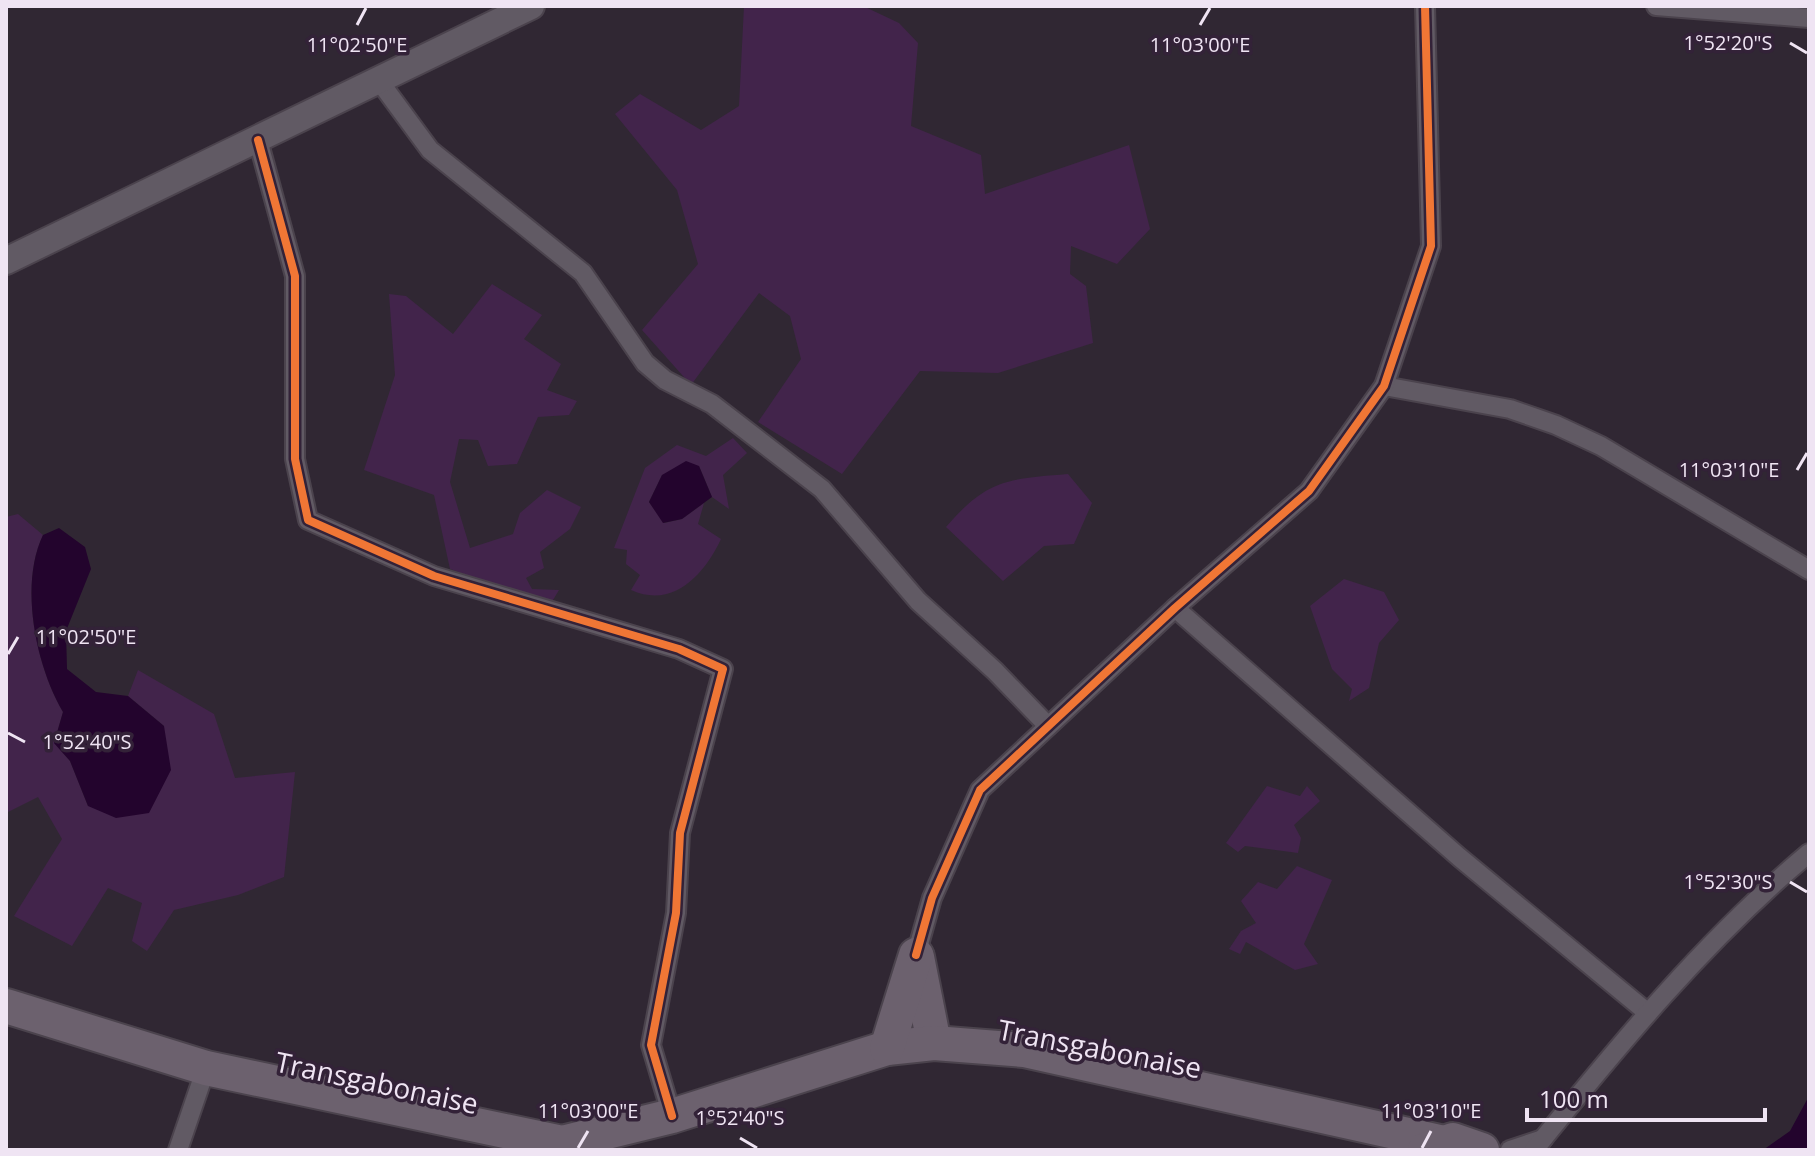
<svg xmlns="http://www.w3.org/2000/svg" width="1815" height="1156" viewBox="0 0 1815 1156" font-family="'Open Sans',sans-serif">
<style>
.green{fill:#42244b}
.water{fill:#23042d}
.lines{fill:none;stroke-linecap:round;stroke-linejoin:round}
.street-casing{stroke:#4b434d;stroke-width:22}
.secondary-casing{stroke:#4b434d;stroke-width:30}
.highway-casing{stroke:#4b434d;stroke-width:38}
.street{stroke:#615a64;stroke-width:18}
.secondary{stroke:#615a64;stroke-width:26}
.highway{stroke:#6c616e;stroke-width:34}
.cycleway-casing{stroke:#332238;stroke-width:13}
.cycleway{stroke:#f07635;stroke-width:8}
.ticks{fill:none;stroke:#efe4f3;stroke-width:3}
.labels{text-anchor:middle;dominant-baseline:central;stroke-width:7;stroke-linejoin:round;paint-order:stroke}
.street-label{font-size:28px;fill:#efe4f3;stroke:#332238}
.ticks-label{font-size:20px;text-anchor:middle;fill:#efe4f3;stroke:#332238;stroke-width:7;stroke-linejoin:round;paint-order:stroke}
</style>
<rect width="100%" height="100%" fill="#302733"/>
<!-- green -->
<g class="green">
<polygon points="744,6 863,6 899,23 918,43 911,126 981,155 985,194 1129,145 1150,229 1117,264 1071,246 1070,274 1086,286 1093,343 998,373 920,371 842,474 758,422 801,359 790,316 759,293 691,385 642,330 698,264 677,190 615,114 640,94 701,130 739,106"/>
<polygon points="492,284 542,315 524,339 561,364 547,390 577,401 569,415 538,417 517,464 488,466 478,440 459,439 450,482 470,548 513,534 520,513 547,490 581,507 570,529 540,552 544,568 526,578 532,589 559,590 550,605 450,569 434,495 364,470 395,375 389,294 406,296 453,334"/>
<path d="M 733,438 L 747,453 L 723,475 L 729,509 L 712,497 L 699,466 L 662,475 L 649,502 L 664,523 L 682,519 L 704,503 L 698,524 L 721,539 C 704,575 673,609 631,590 L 640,575 L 626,564 L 627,550 L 614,548 L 645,468 L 677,445 L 706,456 Z"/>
<path d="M 1068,474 L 1092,503 L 1074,544 L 1044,546 L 1003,581 L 946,527 C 987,479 1008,479 1068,474 Z"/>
<path d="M 18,514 L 43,535 C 19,585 36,666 63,712 L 54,743 L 70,761 L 88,806 L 164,726 L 128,696 L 138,670 L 214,714 L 235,778 L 295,772 L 284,877 L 238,895 L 174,910 L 147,951 L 132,941 L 142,903 L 108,888 L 72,946 L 14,916 L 62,839 L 38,797 L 6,813 L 6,517 Z"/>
<polygon points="1344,579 1384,592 1399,620 1379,643 1369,688 1349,701 1352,689 1332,669 1310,606"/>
<polygon points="1267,786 1300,796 1307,786 1320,801 1294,825 1301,838 1298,853 1245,846 1238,852 1226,843"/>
<polygon points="1297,866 1332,880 1304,944 1318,964 1295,970 1246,942 1240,954 1229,949 1241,931 1256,923 1241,901 1258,882 1277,889"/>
</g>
<!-- water -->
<g class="water">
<polygon points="686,461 699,466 712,497 682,519 663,523 649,502 662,475"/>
<path d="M 59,528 L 85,547 L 91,569 L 66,631 L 67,669 L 96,692 L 128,696 L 164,726 L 171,770 L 149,813 L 116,818 L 88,806 L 70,761 L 54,743 L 63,712 C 36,666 19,585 43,535 Z"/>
<polygon points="1809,1096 1809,1150 1763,1150 1790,1131"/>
</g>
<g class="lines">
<!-- street casing -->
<g class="street-casing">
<g id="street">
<polyline points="1656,6 1809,18"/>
<polyline points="377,78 430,150 583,273 645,363 665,380 712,404 822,489 918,601 995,671 1048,726"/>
<polyline points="258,140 295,276 295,459 308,520 434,576 679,649 723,669 680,833 676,913 651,1045 672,1116"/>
<polyline points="1384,386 1510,409 1556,425 1601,446 1809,570"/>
<polyline points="1175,608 1459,857 1648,1013"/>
<polyline points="916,955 932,898 980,790 1175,608 1309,491 1384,386 1431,246 1425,6"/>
<polyline points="178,1150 206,1068"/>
<polyline points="1510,1150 1543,1139"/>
<path d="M 1534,1150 C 1619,1045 1705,940 1809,853"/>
</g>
</g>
<!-- secondary casing -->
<g class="secondary-casing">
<polyline id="secondary" points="6,261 531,6"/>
</g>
<!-- highway casing -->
<g class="highway-casing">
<g id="highway">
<polyline points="917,957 934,1043"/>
<polyline points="6,1006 206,1068 562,1143 672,1116 887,1048 934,1043 1024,1050 1440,1142"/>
<polyline points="887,1048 916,955"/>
<polyline points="1425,1150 1453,1140 1482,1150"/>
</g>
</g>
<!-- street -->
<use href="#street" class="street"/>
<!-- secondary -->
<use href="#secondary" class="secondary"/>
<!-- highway -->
<use href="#highway" class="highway"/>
<!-- cycleway casing -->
<g class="cycleway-casing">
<g id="cycleway">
<polyline points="258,140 295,276 295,459 308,520 434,576 679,649 723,669 680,833 676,913 651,1045 672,1116"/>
<polyline points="916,955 932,898 980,790 1175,608 1309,491 1384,386 1431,246 1425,6"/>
</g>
</g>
<!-- cycleway -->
<use href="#cycleway" class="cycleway"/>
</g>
<!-- ticks -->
<path class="ticks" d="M 357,25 L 366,8M 1200,25 L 1210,8M 1790,43 L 1807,53M 1797,470 L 1807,453M 8,654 L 18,637M 8,733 L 25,742M 1790,882 L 1807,892M 740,1138 L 757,1148M 578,1148 L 588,1131M 1422,1148 L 1431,1131"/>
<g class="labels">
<!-- street labels -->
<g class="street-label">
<text transform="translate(1100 1048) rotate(11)">Transgabonaise</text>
<text transform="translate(377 1082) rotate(12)">Transgabonaise</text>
</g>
</g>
<g class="ticks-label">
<text x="1728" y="50">1°52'20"S</text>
<text x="357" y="52">11°02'50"E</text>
<text x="1200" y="52">11°03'00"E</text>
<text x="1729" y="477">11°03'10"E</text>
<text x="86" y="644">11°02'50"E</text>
<text x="87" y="749">1°52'40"S</text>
<text x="1728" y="889">1°52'30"S</text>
<text x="588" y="1118">11°03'00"E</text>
<text x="1431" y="1118">11°03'10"E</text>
<text x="740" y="1125">1°52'40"S</text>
</g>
<!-- border -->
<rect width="1815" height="1156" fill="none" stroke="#efe4f3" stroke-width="16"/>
<!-- scale -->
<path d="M1527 1108v12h238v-12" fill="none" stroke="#efe4f3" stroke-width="4"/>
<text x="1539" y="1108" font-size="24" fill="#efe4f3" stroke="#332238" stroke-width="6" paint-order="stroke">100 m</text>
</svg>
